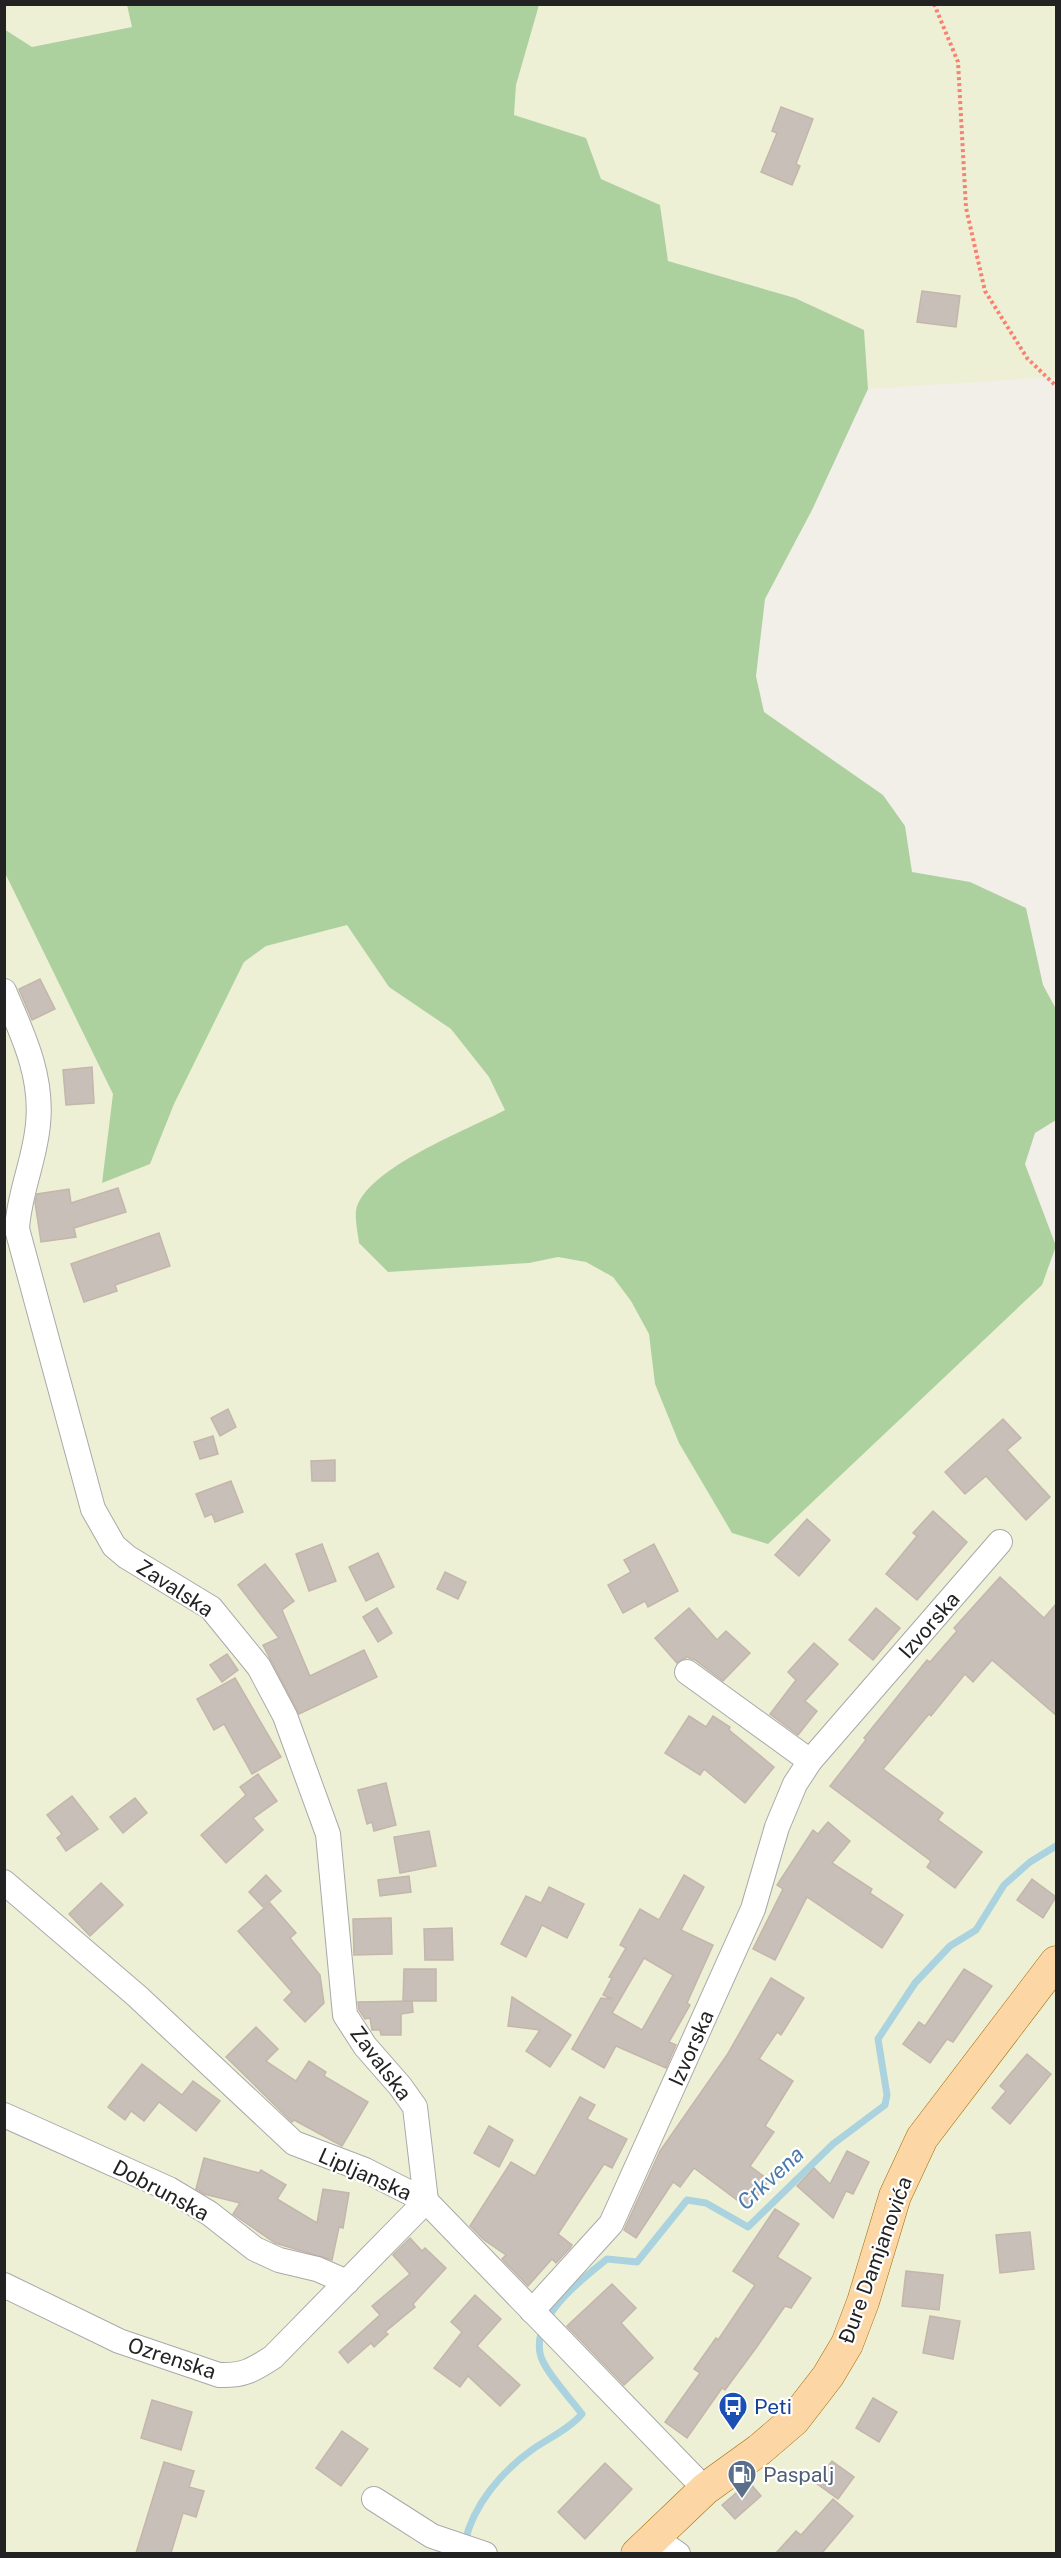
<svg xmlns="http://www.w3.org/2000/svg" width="1061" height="2558" viewBox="0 0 1061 2558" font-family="'Public Sans',sans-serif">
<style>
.farmland{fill:#eef0d5}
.forest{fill:#add19e}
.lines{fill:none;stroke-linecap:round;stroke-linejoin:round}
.stream{stroke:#aad3df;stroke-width:7}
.building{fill:#c7bfb8;stroke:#c4b6ab;stroke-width:1.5;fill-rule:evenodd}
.minor-casing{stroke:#a9a9a9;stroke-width:26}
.major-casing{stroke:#a06b00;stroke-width:33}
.path{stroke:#fa8072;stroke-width:4;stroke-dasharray:3 3;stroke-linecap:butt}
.minor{stroke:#fff;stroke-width:24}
.major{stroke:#fcd6a4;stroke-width:32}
.labels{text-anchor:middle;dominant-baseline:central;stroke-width:4.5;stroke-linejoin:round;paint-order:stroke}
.street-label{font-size:21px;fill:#222;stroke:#fff}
.transit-label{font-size:21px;fill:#164399;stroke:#fff;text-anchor:start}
.service-label{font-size:21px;fill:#4e5e75;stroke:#fff;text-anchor:start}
.water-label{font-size:22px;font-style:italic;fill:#4a7aab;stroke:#fff}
</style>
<rect width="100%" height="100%" fill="#f2efe9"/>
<!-- farmland -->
<g class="farmland">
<polygon points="4,5 127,5 132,27 32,47 5,29"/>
<polygon points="539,5 1056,5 1056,377 868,389 864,330 795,298 668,261 660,205 601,179 586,138 514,115 516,85"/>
<polygon points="4,538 999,1278 1056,1270 1056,2553 5,2553"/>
</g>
<!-- forest -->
<path class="forest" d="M 127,5 L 539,5 L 516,85 L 514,115 L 586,138 L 601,179 L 660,205 L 668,261 L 795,298 L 864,330 L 868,389 L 812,510 L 765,599 L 756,676 L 764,712 L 883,795 L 905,826 L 912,872 L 970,882 L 1026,908 L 1043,985 L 1056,1009 L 1056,1120 L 1035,1133 L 1025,1164 L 1056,1246 L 1042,1285 L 768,1544 L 732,1533 L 679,1443 L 655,1384 L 649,1334 L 631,1301 L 613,1277 L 586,1262 L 558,1257 L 529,1263 L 388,1272 L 359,1243 C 358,1234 355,1221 356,1211 C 363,1169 470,1129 505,1110 L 489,1077 L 451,1029 L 389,987 L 347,925 L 266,946 L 244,962 L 174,1104 L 150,1164 L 102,1183 L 113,1094 L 5,873 L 4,29 L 32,47 L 132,27 Z"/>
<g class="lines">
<!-- stream -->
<path class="stream" d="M 465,2542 C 473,2505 502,2471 533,2449 C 549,2438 569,2429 582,2414 C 571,2399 547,2374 541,2357 C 529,2319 582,2279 607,2259 L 637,2262 L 687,2200 L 706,2203 L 748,2227 L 833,2144 L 885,2105 L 887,2095 L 878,2039 L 915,1983 L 950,1946 L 976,1930 L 1004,1885 L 1030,1862 L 1056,1846"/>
</g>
<!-- building -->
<g class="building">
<polygon points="781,107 813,119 796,164 800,166 792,185 761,172 777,133 772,131"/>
<polygon points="922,291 960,296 956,327 917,322"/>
<polygon points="40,979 55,1009 32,1020 19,989"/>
<polygon points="92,1067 94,1103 66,1105 63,1070"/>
<polygon points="118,1188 126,1212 74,1228 76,1237 41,1242 35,1202 37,1194 69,1189 71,1203"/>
<polygon points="159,1233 170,1266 115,1285 117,1291 84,1302 71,1264"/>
<polygon points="228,1409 236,1427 220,1436 211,1418"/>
<polygon points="1003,1419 1021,1438 1007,1450 1050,1497 1026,1520 986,1476 965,1494 945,1472"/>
<polygon points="213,1436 218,1454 200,1459 194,1442"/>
<polygon points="335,1460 335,1481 312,1481 311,1461"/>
<polygon points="231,1481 243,1512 215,1522 212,1514 205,1517 196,1494"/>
<polygon points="933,1511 967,1542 917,1600 886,1574 917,1536 913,1533"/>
<polygon points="807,1519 830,1540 799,1576 775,1555"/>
<polygon points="322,1544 336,1581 309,1591 296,1554"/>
<polygon points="654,1544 678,1591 648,1607 645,1601 623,1613 608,1585 631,1572 624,1560"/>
<polygon points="378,1553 394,1587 366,1601 349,1567"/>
<polygon points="265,1564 294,1601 282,1610 310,1676 364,1650 377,1677 299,1714 263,1645 279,1638 238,1585"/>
<polygon points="445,1572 466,1582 458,1599 437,1589"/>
<polygon points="1000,1577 1044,1618 1056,1604 1056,1715 992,1660 973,1682 965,1674 931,1716 929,1714 883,1769 943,1813 938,1820 982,1852 955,1888 927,1867 931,1861 830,1786 866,1740 864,1738 927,1660 930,1662 957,1631 954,1628"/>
<polygon points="377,1608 392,1633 378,1642 363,1617"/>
<polygon points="689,1608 717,1640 726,1631 750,1653 723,1681 695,1660 687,1657 677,1663 655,1638"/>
<polygon points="876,1608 900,1628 873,1660 849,1640"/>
<polygon points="814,1643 838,1664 805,1701 817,1711 798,1735 770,1714 796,1680 788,1672"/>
<polygon points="227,1654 238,1670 222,1682 210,1665"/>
<polygon points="235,1678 281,1757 252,1774 224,1724 214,1730 197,1699"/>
<polygon points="689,1716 706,1727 713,1716 730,1727 729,1730 774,1767 745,1803 704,1769 700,1775 665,1753"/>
<polygon points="258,1774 277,1801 253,1818 263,1830 226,1863 201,1835 246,1795 240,1787"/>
<polygon points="386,1783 396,1825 374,1831 372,1822 367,1824 358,1790"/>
<polygon points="72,1796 98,1829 66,1851 57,1838 62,1834 47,1815"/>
<polygon points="135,1798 147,1813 123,1833 110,1817"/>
<polygon points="828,1822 850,1841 832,1863 872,1889 870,1893 903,1915 882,1948 807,1897 775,1960 753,1949 783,1889 777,1885 813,1830 818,1834"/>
<polygon points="429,1831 436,1866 400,1873 394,1837"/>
<polygon points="266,1875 281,1891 263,1907 249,1892"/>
<path d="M 684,1875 L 704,1887 L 681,1930 L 713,1945 L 687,2003 L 690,2005 L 669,2042 L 676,2045 L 666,2068 L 616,2046 L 604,2068 L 572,2049 L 601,1998 L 612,1999 L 603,1995 L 612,1978 L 609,1977 L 626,1948 L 620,1945 L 640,1909 L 659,1920 ZM 644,1958 L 673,1975 L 642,2030 L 612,2013 Z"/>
<polygon points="409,1876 411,1892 380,1896 378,1880"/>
<polygon points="1032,1879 1056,1897 1043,1918 1017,1900"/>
<polygon points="101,1883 123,1905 90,1936 69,1914"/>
<polygon points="549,1887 584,1904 567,1938 542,1925 526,1957 501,1944 526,1896 541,1903"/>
<polygon points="270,1903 296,1933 290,1938 320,1975 324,2003 305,2022 284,2000 292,1992 238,1931"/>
<polygon points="391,1918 392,1954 354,1955 353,1919"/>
<polygon points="452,1928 453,1960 425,1960 424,1929"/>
<polygon points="404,1969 436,1969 436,2001 403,2001"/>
<polygon points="964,1969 992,1986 953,2042 947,2039 930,2063 903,2044 919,2022 925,2026"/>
<polygon points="771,1978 804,1998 781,2035 777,2032 759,2059 793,2081 765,2126 774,2132 750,2166 769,2180 749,2209 694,2168 680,2187 673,2182 636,2238 624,2230 660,2151 727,2055"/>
<polygon points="512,1997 571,2035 550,2067 526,2051 540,2030 508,2026"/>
<polygon points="412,2001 413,2012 401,2014 401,2035 381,2035 380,2030 372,2030 370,2018 365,2019 359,2010 358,2002"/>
<polygon points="256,2027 278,2049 266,2061 296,2081 309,2061 326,2072 324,2076 368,2102 342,2146 294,2120 292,2122 226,2057"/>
<polygon points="1027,2054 1051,2074 1010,2124 992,2108 1006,2091 1000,2086"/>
<polygon points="142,2064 182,2095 193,2081 220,2101 196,2131 159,2102 144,2121 131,2111 125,2120 108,2107"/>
<polygon points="580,2097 595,2105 587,2119 627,2139 612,2168 604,2164 558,2234 572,2245 570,2248 556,2263 552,2259 528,2286 502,2259 506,2255 484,2240 470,2226 511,2162 535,2176"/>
<polygon points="489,2126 513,2140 499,2167 474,2153"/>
<polygon points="847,2151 869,2162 853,2194 846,2191 833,2218 797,2186 814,2168 830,2184"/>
<polygon points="204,2158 259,2173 261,2170 286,2185 277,2199 317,2223 323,2189 349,2193 343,2228 339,2227 332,2260 275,2243 233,2214 240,2203 204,2194 196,2189"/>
<polygon points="775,2209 799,2224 777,2257 811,2278 791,2308 785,2306 756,2348 725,2390 722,2388 687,2438 665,2422 700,2373 694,2369 716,2338 718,2340 755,2285 733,2271"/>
<polygon points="1030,2232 1034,2269 1000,2273 996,2235"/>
<polygon points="410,2238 422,2251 425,2248 446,2268 413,2304 415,2307 385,2332 388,2334 374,2347 371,2343 348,2363 339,2352 380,2315 372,2306 410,2274 393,2255"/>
<polygon points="906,2271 943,2275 939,2310 902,2306"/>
<polygon points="612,2284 636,2308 621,2323 653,2358 624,2385 567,2326"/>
<polygon points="475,2295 501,2319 477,2346 520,2385 500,2406 468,2376 460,2387 434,2368 462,2332 451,2322"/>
<polygon points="930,2316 960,2321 953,2359 923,2353"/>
<polygon points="873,2398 897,2412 879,2442 856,2428"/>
<polygon points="152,2400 192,2412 181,2450 141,2438"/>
<polygon points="342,2431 368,2449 341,2486 316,2468"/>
<polygon points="832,2461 854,2477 838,2499 816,2483"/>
<polygon points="164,2462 194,2471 189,2487 204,2491 196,2517 183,2513 171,2553 136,2553"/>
<polygon points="605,2463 632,2489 585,2539 558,2512"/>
<polygon points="749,2482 761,2496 735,2519 722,2505"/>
<polygon points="833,2499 853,2516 822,2553 776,2553 796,2531 801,2535"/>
</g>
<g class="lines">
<!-- minor casing -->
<g class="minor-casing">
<g id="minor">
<path d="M 4,991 C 23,1035 43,1076 38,1124 C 35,1160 19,1193 17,1229 L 93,1509 L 114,1546 L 127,1557 L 211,1608 L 259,1667 L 285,1716 L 328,1834 L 345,2015 L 365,2046 L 400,2086 L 415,2107 L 426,2201"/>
<polyline points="687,1672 810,1761"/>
<polyline points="4,1882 137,1996 294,2143 365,2170 426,2201 705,2489"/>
<polyline points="4,2115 169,2189 209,2213 255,2249 279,2260 317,2269 347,2282"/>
<path d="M 4,2285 L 119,2341 L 219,2375 C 244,2376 253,2370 273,2357 L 426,2201"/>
<polyline points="532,2311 611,2224 753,1909 777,1827 795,1784 810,1761 1000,1542"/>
<polyline points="374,2499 432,2536 485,2554"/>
<polyline points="652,2536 678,2554"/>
</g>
</g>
<!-- major casing -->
<g class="major-casing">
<polyline id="major" points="637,2554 705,2489 759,2450 794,2420 828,2376 847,2344 863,2302 895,2196 922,2138 1056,1962"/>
</g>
<!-- path -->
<polyline class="path" points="934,4 958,62 966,208 985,291 1027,358 1056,386"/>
<!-- minor -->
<use href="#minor" class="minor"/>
<!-- major -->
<use href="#major" class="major"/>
</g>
<!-- icons -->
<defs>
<g id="bus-pin" transform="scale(1.5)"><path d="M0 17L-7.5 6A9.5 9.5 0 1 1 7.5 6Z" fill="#1a4fb4" stroke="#fff"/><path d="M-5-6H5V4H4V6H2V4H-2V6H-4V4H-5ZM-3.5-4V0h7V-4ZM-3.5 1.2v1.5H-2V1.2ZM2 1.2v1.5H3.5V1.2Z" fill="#fff"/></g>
<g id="fuel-pin" transform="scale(1.5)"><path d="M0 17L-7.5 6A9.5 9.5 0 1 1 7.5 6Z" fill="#5c6f8a" stroke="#fff"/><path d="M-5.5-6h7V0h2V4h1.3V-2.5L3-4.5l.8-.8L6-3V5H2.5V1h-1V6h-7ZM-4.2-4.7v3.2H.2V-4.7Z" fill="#fff"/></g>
</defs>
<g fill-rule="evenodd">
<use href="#bus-pin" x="733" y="2406"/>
<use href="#fuel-pin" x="742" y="2474"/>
</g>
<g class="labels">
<!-- street labels -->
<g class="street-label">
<text transform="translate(175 1588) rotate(33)">Zavalska</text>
<text transform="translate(929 1625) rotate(-49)">Izvorska</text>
<text transform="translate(691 2048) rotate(-66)">Izvorska</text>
<text transform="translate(381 2063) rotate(53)">Zavalska</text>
<text transform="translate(365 2174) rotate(24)">Lipljanska</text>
<text transform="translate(161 2190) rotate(28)">Dobrunska</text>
<text transform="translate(875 2260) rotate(-70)">Đure Damjanovića</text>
<text transform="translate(172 2358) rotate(18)">Ozrenska</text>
</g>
<!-- transit labels -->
<g class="transit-label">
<text x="754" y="2406">Peti</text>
</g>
<!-- service labels -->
<g class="service-label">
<text x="763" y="2474">Paspalj</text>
</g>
<!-- water labels -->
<g class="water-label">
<text transform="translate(770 2178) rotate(-43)">Crkvena</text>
</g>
</g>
<!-- border -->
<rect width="1061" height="2558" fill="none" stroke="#222222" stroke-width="12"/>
</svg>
